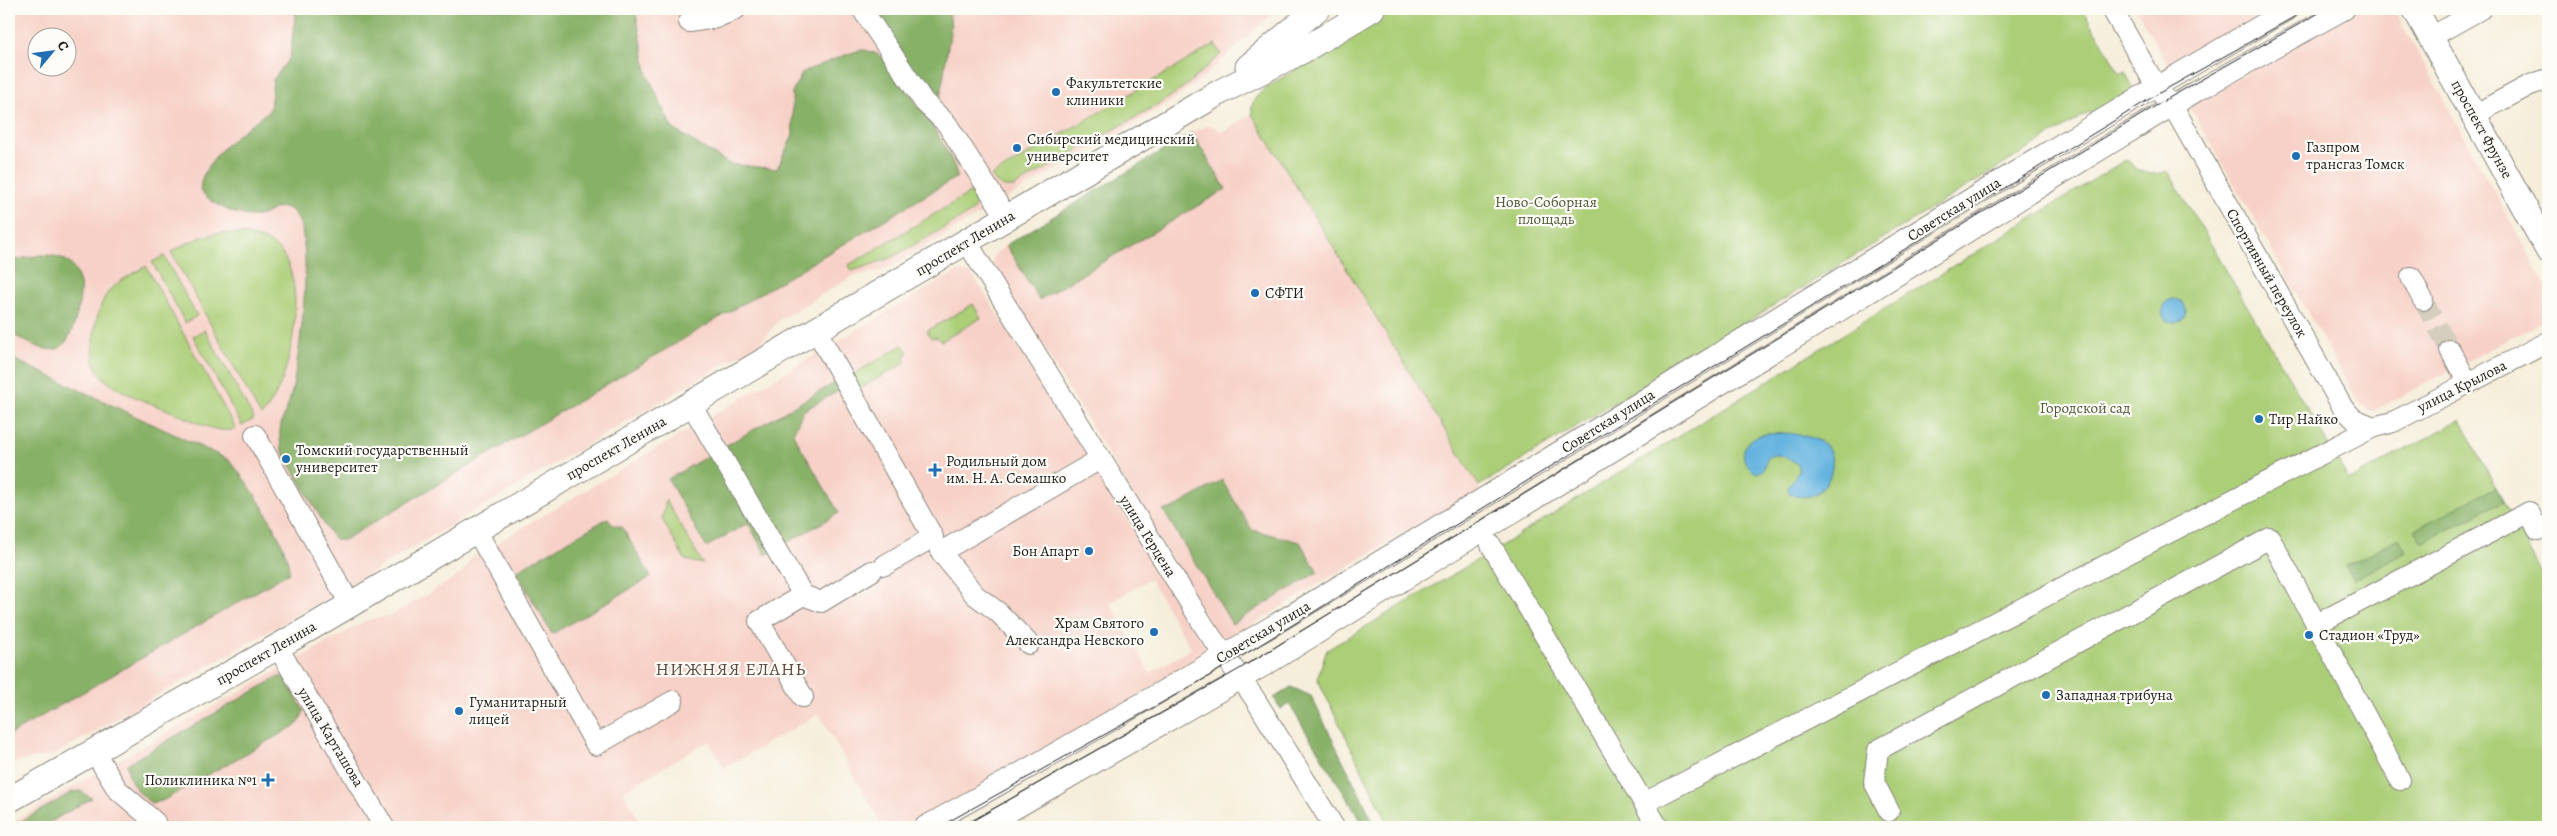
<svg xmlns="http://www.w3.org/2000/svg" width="2557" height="836" viewBox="0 0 2557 836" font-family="Alegreya,serif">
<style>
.built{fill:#f7d1c7;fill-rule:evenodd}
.green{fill:#abce77;stroke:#64754a}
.forest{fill:#88b168;stroke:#526642}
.water{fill:#65b4df;stroke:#40687e}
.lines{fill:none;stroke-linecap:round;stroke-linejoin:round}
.minor-tunnel{stroke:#d5cebe;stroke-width:20;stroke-dasharray:20 10;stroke-linecap:butt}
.minor-casing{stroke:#89857c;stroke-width:22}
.major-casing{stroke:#89857c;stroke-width:27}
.minor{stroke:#fff;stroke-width:20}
.major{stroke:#fff;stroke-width:25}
.tram{stroke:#1c1c1c;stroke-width:1}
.poi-dot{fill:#1f6fb2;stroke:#fdfcf7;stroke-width:2}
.labels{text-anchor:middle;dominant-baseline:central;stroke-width:4.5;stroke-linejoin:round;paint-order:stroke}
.poi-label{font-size:15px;fill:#1c1c1c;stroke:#fdfcf7;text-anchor:start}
.street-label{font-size:15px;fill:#1c1c1c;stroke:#fdfcf7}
.park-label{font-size:15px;fill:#4e5a3c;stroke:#fdfcf7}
.quarter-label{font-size:18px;letter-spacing:1px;fill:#5e4c43;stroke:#fdfcf7}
</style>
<rect width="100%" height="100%" fill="#fdfcf7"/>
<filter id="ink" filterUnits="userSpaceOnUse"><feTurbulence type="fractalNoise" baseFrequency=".02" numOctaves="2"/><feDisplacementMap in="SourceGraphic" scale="10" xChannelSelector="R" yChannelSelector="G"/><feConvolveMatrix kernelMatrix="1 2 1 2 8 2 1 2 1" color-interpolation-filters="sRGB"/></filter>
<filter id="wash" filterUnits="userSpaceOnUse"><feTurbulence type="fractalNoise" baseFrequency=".0096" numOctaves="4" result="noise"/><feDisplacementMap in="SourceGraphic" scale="20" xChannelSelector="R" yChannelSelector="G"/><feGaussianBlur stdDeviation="1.12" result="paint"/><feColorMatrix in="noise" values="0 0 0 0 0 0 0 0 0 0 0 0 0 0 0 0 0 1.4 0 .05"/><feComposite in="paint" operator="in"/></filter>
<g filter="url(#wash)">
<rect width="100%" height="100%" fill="#f6eedb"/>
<!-- built -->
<g class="built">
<path d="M 9,9 L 1277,9 L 1203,78 L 1169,103 L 885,270 L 853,276 L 779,320 L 760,343 L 368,574 L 54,755 L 19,761 L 9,767 ZM 38,38 L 68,38 L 68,68 L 38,68 Z"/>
<polygon points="2136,9 2276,9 2173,66 2168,65"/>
<polygon points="2353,9 2394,9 2548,290 2548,318 2374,411 2369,411 2359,403 2190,107"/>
<polygon points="1252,114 1479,486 1479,492 1433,521 1426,519 1242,631 1242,637 1234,641 1225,641 1218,636 992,263 994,255 1006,245 1192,133 1208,126 1213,126 1222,132"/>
<path d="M 957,271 L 970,273 L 976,280 L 1098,471 L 1209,653 L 917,827 L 883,827 L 819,714 L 724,768 L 709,741 L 623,791 L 643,827 L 9,827 L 9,824 L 96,773 L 367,620 L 390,616 L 461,574 L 471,558 ZM 1150,579 L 1191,649 L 1150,673 L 1110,603 Z"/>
</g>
<!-- green -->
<g class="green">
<path d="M 1389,9 L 2082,9 L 2120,74 L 2125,72 L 2133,87 L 2131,91 L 2094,115 L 2089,112 L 1479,486 L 1252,114 C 1250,103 1255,98 1263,90 Z"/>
<path d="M 1215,44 L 1221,54 L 1188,84 L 1167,99 L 1014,187 C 1002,188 998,186 991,176 Z"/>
<path d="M 2127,159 C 2137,173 2151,177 2168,171 L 2349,480 L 2460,420 L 2548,585 L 2548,827 L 1390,827 L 1317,678 L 1327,650 L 1514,538 Z"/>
<polygon points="973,191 977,201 972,212 891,258 852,271 849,265"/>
<path d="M 223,233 C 242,234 262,235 277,248 C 311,279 292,386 261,416 L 171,252 C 189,242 203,234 223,233 Z"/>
<polygon points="164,256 197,316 185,323 152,262"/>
<path d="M 146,266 L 236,429 C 217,435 193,420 175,413 C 152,403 122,395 103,378 C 85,362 95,313 106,295 C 115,282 133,274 146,266 Z"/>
<polygon points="973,304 981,318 942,341 936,337 931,338 927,331"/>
<polygon points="205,330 254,419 242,426 193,336"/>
<polygon points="903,345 908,352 904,358 905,363 857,390 850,376"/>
<polygon points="666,500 703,564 685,560 662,519"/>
</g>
<!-- forest -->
<g class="forest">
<path d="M 299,9 L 635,9 L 648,76 L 672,128 L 729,164 L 777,169 L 793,135 L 792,92 L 803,72 C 814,68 856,49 864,50 C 868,51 876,53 879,55 C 896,71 957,156 957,177 L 344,540 L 336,540 L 327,529 L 282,450 C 275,423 287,415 292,391 C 299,358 316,240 295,214 C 282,198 269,215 257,216 C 237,217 212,205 200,190 C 201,158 247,128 270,110 L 273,80 L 290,57 L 296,11 Z"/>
<polygon points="871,9 949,9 951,26 940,99 934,104"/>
<polygon points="1192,133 1226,189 1039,300 1006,245"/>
<path d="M 41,255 C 50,255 59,256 67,261 C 74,266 78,275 80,284 C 82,298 73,347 56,349 C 41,352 22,339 9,333 L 9,261 Z"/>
<path d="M 9,357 L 229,460 C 248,481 291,546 289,573 L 9,735 Z"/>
<polygon points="838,381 842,389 803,411 793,434 839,513 766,555 748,523 706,547 668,479"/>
<polygon points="1222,480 1252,530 1300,542 1318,572 1232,624 1163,510 1172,509"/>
<polygon points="2496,487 2503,501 2422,543 2414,530"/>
<polygon points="608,518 613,525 622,527 651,577 552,634 516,571"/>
<polygon points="2399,538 2406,552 2353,580 2346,566"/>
<path d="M 278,677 L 284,677 L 304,711 L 298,724 L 162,801 L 151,803 C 137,792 128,782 127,764 Z"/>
<polygon points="1291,687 1311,696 1376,827 1365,827 1289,704 1281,709 1274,698"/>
<polygon points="80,791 92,798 42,827 12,827 72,792"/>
</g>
<!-- water -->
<g class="water">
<circle cx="2174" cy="311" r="12"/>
<path d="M 1788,433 C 1799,435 1811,436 1821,442 C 1847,459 1824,511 1789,493 L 1788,487 L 1799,471 L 1797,464 C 1790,459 1774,449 1767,460 C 1765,463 1765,468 1762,471 L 1757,473 C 1738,464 1739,442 1760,435 C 1768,433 1779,434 1788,433 Z"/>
</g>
</g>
<g filter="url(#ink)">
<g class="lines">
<!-- minor-tunnel -->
<polyline class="minor-tunnel" points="2423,300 2450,350"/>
<!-- minor casing -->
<g class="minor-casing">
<g id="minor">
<polyline points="862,9 924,102 947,124 1007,218"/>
<polyline points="2112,9 2156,86 2179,117 2343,408 2354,419 2374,427"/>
<polyline points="689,22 716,18 736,9"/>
<polyline points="2431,37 2481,9"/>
<polyline points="2474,115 2530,85 2548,79"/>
<polyline points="967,242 1206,629 1255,699 1334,827"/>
<polyline points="2411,277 2423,300"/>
<polyline points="816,330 933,537 885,565"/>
<polyline points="2450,350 2468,383"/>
<polyline points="691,404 803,595 759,621 803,697"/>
<polyline points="255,435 350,604"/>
<polyline points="476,530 596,745 673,701"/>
<polyline points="1491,545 1658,827"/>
<polyline points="803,595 821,602 872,571"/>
<polyline points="2317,624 2529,512 2538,530 2548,525"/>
<polyline points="1029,644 998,612 975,595 941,552 1100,459"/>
<polyline points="277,646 384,827"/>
<polyline points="94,751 117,789 155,822 157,827"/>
<polyline points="1644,803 2374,427 2393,422 2548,342"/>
<polyline points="1889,811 1874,782 1878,750 2270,538 2400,780"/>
<path d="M 924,827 C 1388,570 1830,275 2289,9"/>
<polyline points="983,827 1276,659 2118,139 2197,91 2345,9"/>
</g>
</g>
<!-- major casing -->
<g class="major-casing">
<g id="major">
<polyline points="2415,9 2548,250"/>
<polyline points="1248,67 1317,9"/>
<polyline points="9,800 312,627 1220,92 1302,51 1372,9"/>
</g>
</g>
<!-- minor -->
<use href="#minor" class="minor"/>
<!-- major -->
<use href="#major" class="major"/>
<!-- tram -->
<g class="tram">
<polyline points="939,827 1206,678 2161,92 2308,9"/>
<polyline points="961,827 1236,671 2167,99 2326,9"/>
</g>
</g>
</g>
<!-- markers -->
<g class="poi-dot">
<circle cx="1056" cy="92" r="5"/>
<circle cx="1017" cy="148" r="5"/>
<circle cx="2296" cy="156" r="5"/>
<circle cx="1255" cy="293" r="5"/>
<circle cx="2259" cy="419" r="5"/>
<circle cx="286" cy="459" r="5"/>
<path d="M932.5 462.5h5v5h5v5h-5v5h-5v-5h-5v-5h5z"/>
<circle cx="1089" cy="551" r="5"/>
<circle cx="1154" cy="632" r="5"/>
<circle cx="2309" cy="635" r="5"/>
<circle cx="2046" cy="695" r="5"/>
<circle cx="459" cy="711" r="5"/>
<path d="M265.5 772.5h5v5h5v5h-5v5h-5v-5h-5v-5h5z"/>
</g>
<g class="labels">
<!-- poi labels -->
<g class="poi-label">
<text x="1066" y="83">Факультетские<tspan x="1066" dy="17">клиники</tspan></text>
<text x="1027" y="139">Сибирский медицинский<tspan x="1027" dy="17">университет</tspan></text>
<text x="2306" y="147">Газпром<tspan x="2306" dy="17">трансгаз Томск</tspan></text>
<text x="1265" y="293">СФТИ</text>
<text x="2269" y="419">Тир Найко</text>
<text x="296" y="450">Томский государственный<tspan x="296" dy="17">университет</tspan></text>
<text x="946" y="461">Родильный дом<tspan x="946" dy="17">им. Н. А. Семашко</tspan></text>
<text x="1079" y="551" text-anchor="end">Бон Апарт</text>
<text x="1144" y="623" text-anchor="end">Храм Святого<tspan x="1144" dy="17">Александра Невского</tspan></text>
<text x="2319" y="635">Стадион «Труд»</text>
<text x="2056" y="695">Западная трибуна</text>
<text x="469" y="702">Гуманитарный<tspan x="469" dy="17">лицей</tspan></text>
<text x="257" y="780" text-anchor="end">Поликлиника №1</text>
</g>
<!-- street labels -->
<g class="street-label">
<text transform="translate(2482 129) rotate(61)">проспект Фрунзе</text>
<text transform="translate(1954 209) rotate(-32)">Советская улица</text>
<text transform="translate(965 243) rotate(-31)">проспект Ленина</text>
<text transform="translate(2267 273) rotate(60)">Спортивный переулок</text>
<text transform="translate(2462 386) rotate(-27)">улица Крылова</text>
<text transform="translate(1608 421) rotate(-32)">Советская улица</text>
<text transform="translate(616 448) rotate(-30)">проспект Ленина</text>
<text transform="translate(1148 536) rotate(58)">улица Герцена</text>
<text transform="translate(1263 632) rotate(-31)">Советская улица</text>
<text transform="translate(266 653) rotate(-30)">проспект Ленина</text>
<text transform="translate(331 737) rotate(59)">улица Карташова</text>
</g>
<!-- park labels -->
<g class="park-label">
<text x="1546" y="202">Ново-Соборная<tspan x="1546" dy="17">площадь</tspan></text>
<text x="2085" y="408">Городской сад</text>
</g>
<!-- quarter labels -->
<g class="quarter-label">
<text x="731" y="669">НИЖНЯЯ ЕЛАНЬ</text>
</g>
</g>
<!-- margin -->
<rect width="2557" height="836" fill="none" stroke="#fdfcf7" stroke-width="30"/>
<!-- north arrow -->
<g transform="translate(52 52) rotate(61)"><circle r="24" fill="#fdfcf7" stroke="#a3a29f"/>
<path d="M0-4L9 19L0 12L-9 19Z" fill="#1f6fb2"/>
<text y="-8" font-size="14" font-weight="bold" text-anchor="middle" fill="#1c1c1c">С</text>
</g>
</svg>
